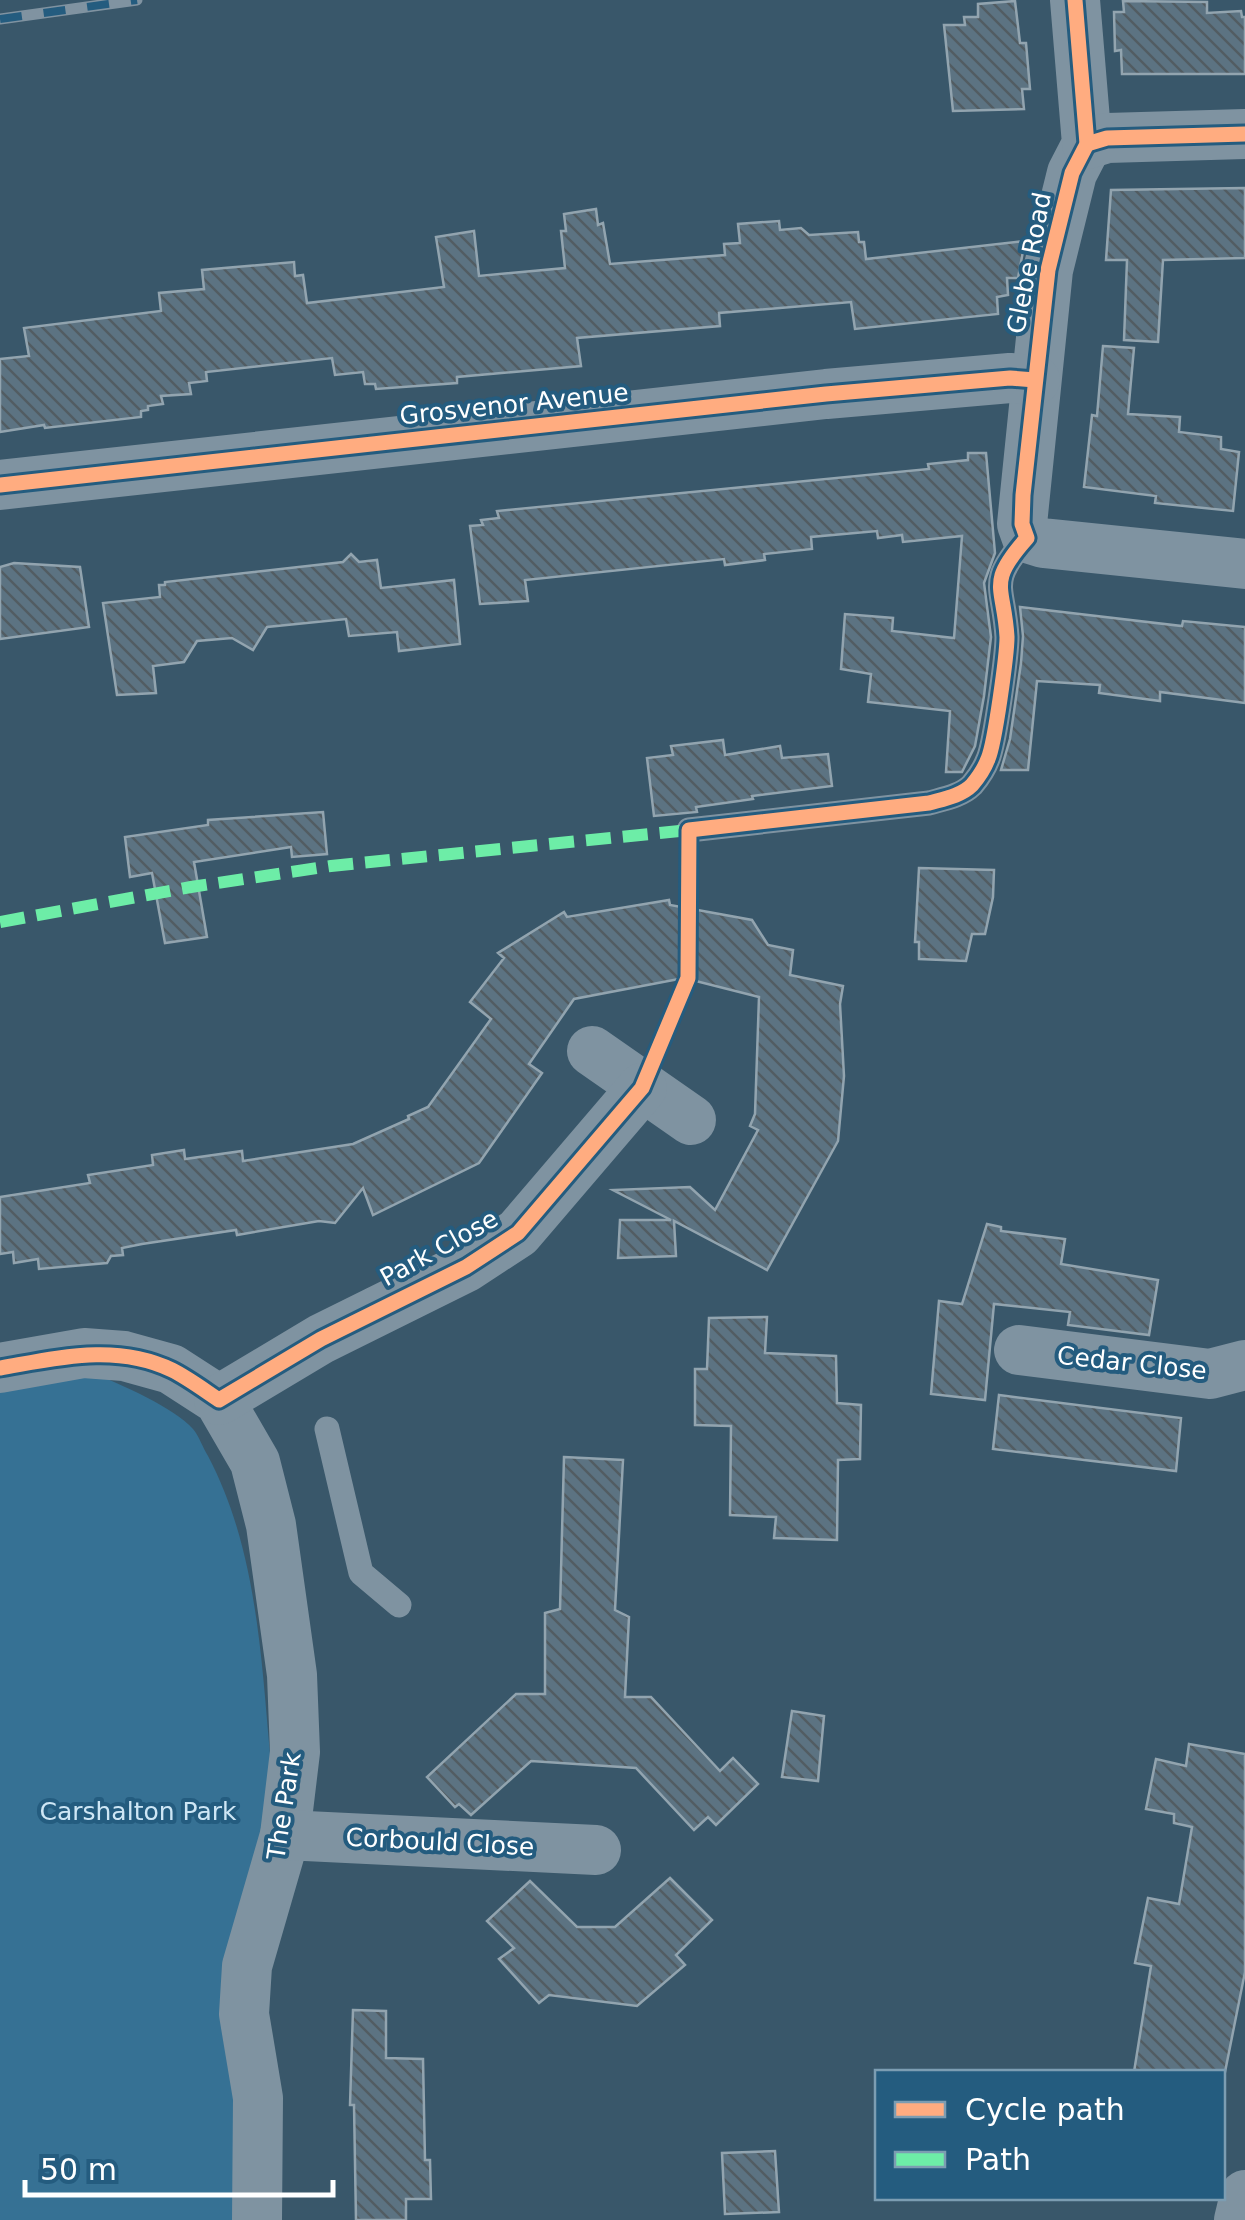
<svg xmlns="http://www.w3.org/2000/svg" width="1245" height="2220" viewBox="0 0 1245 2220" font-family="'DejaVu Sans',sans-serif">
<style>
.park{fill:#367194}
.building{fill:url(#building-back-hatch);stroke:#92a4af;stroke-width:2.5}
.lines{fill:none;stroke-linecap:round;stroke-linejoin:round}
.service{stroke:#7f93a1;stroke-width:25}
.minor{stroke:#7f93a1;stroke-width:50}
.rail-casing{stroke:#8093a1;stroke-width:11}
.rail{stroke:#245c7f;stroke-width:8;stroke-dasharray:22;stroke-linecap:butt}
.quiet{stroke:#6deda7;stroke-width:12;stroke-dasharray:25 12;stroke-linecap:butt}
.cycleway-casing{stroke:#245c7f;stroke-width:21}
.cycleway{stroke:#ffac80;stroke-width:15}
.labels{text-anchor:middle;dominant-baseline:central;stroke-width:8;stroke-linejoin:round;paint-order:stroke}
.street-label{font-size:25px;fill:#fff;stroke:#245c7f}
.park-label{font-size:25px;fill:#cee6f5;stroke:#245c7f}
</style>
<defs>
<pattern id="building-back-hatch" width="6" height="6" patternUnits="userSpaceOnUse" patternTransform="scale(2.5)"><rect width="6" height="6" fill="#5c7382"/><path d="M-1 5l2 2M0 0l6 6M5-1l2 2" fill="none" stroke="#525c62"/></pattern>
</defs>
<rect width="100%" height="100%" fill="#39576a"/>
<!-- park -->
<path class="park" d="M 93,1373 C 120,1384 175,1408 193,1429 C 199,1436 203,1448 208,1456 C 256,1547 261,1653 270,1754 L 251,2220 L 0,2220 L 0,1392 Z"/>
<!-- building -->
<g class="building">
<polygon points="1015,1 1020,43 1026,43 1030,89 1022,89 1024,109 953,111 944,25 965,25 964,17 978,17 978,4"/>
<polygon points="1123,1 1207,2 1207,13 1241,11 1242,17 1245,17 1245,74 1122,74 1121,50 1115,51 1114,12 1124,12"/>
<polygon points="1245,188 1245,258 1163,260 1158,342 1124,340 1127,260 1106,260 1111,190"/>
<polygon points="596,209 598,225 603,223 610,264 725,255 724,244 740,243 738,224 779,221 780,230 801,228 809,235 858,232 859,242 864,242 866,259 1024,241 1024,246 1018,278 1007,278 1008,295 997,297 998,314 855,329 851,302 719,313 720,326 577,338 581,366 457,377 457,383 376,389 375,384 365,384 363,372 335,375 332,358 206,372 207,381 189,383 191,394 161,396 163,404 148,406 148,410 141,411 141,417 45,428 44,425 0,432 0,359 29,356 24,328 161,311 159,293 204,289 202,270 294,262 295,276 303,275 307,303 444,287 436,237 474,231 479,276 565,268 561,231 566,231 564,214"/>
<polygon points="1103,346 1134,348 1128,414 1180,417 1179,432 1221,437 1221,449 1239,452 1233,511 1155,503 1156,496 1084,487 1092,415 1097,416"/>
<polygon points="968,453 986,453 995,553 984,583 991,637 984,696 975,746 962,772 946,772 950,711 868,702 871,674 841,669 845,614 893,618 892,631 954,638 962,536 903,542 902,535 878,538 877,531 811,537 812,549 764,554 765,560 725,565 724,559 525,580 528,601 480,604 470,526 483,525 481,520 499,518 497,511 929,469 928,464 968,460"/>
<polygon points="351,554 359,562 377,560 381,588 454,580 460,644 399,651 397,632 349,636 346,619 267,627 253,650 232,638 197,641 184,662 153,666 156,693 117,695 103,603 160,597 159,585 165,585 165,582 343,562"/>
<polygon points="14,563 80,567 89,627 0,639 0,567"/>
<polygon points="1020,607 1182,626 1183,621 1245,627 1245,703 1160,692 1160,701 1099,693 1100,685 1037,681 1028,770 1001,770 1010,739 1021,663 1023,636"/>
<polygon points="723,740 725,755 780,746 782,758 828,754 832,786 752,796 753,799 696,807 697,812 654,816 647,758 673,755 671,746"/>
<polygon points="323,812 327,854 292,857 291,847 194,862 207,937 165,943 152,873 130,877 125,837 208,825 208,820"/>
<polygon points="919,868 994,870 993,897 985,934 972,934 966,961 919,959 919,942 915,942"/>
<polygon points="669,900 670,905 752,920 768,945 793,950 790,975 843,986 840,1004 844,1076 838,1141 767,1270 674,1221 676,1256 618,1258 620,1220 671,1220 613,1190 690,1187 715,1210 758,1130 750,1126 755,1114 759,997 684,978 574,999 529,1064 542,1073 479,1163 373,1215 363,1188 335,1223 319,1221 237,1235 236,1230 142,1244 122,1248 123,1255 111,1256 107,1263 39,1269 38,1259 14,1263 13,1252 0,1254 0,1197 90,1183 88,1175 153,1165 152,1155 184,1150 185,1159 242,1151 243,1161 353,1144 409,1119 408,1116 428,1107 491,1019 470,1002 504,958 498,953 564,912 567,917"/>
<polygon points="987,1224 1001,1227 1001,1231 1065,1239 1061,1264 1158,1280 1149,1335 1068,1325 1070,1312 994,1304 985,1400 931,1394 939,1301 962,1304"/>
<polygon points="767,1317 765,1353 836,1356 837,1403 861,1405 860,1459 838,1460 837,1540 774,1538 776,1517 730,1515 731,1426 695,1425 695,1369 707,1369 709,1318"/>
<polygon points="999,1395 1181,1418 1176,1471 993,1449"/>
<polygon points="564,1457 623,1460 615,1610 629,1617 625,1697 651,1697 720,1771 733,1758 758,1784 716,1825 708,1817 694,1830 636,1768 531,1761 471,1815 459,1804 455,1807 427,1777 516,1694 545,1694 545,1613 560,1609"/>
<polygon points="792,1711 824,1716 818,1781 782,1777"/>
<polygon points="1189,1744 1245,1754 1245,1972 1225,2072 1134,2072 1151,1966 1135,1963 1148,1898 1179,1904 1192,1827 1174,1823 1174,1814 1146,1809 1156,1759 1186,1766"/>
<polygon points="670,1878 712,1920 676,1955 685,1965 637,2006 549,1995 539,2003 499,1959 514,1948 487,1921 530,1881 577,1927 615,1927"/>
<polygon points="353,2010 386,2011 386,2058 423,2059 425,2160 430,2160 431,2199 406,2199 406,2220 356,2220 354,2105 350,2105"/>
<polygon points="775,2151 779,2212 725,2214 722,2153"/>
</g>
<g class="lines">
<!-- service -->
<g class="service">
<path d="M 689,830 L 929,803 C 943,799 961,796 972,785 C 977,779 985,767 988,759 C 995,743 1007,654 1007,637 C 1004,585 986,584 1027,538"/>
<polyline points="327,1429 361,1573 399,1605"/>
</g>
<!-- minor -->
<g class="minor">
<polyline points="1075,0 1087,144 1072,173 1048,270 1022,524 1027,538 1043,543 1245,564"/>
<polyline points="1087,144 1107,138 1245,134"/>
<polyline points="0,485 826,394 1010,378 1035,380"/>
<polyline points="592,1051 691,1120"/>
<polyline points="1019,1350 1210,1374 1245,1365"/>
<polyline points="0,1368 84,1353 124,1356 171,1369 219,1400 255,1462 271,1525 292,1675 295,1752 285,1835 247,1966 244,2014 258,2098 257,2220"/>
<polyline points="219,1400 321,1339 466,1267 518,1233 642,1088"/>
<polyline points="285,1835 596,1850"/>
<polyline points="1239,2220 1245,2195"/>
</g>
<!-- rail casing -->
<g class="rail-casing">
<polyline id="rail" points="0,19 137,0"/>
</g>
<!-- rail -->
<use href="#rail" class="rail"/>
<!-- quiet -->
<polyline class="quiet" points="0,922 191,887 331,866 689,830"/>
<!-- cycleway casing -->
<g class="cycleway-casing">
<g id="cycleway">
<polyline points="1087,144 1107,138 1245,134"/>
<polyline points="0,485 826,394 1010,378 1035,380"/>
<path d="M 0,1368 C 58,1358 116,1343 172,1370 C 188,1378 204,1390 219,1400 L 321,1339 L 466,1267 L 518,1233 L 642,1088 L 688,978 L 689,830 L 929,803 C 943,799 961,796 972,785 C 977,779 985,767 988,759 C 995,743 1007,654 1007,637 C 1004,585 986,584 1027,538 L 1022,524 L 1023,495 L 1048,270 L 1072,173 L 1087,144 L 1075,0"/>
</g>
</g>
<!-- cycleway -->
<use href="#cycleway" class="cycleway"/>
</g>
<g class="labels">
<!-- street labels -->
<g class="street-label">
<text transform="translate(1029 263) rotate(-79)">Glebe Road</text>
<text transform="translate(514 404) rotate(-6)">Grosvenor Avenue</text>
<text transform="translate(439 1248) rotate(-29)">Park Close</text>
<text transform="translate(1132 1363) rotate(6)">Cedar Close</text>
<text transform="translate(284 1806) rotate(-81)">The Park</text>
<text transform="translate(440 1842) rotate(3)">Corbould Close</text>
</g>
<!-- park labels -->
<g class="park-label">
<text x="138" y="1811">Carshalton Park</text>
</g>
</g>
<!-- legend -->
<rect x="875" y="2070" width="350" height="130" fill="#245c7f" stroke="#7c9db2" stroke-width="2.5"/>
<rect x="895" y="2102" width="50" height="15" fill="#ffac80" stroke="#7c9db2" stroke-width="2.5"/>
<text x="965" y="2120" font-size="30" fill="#ffffff">Cycle path</text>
<rect x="895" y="2152" width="50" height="15" fill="#6deda7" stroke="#7c9db2" stroke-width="2.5"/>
<text x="965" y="2170" font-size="30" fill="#ffffff">Path</text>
<!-- scale -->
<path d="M25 2180v15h308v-15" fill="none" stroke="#ffffff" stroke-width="5"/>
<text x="40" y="2180" font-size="30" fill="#ffffff" stroke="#245c7f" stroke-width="8" paint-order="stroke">50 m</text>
</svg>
